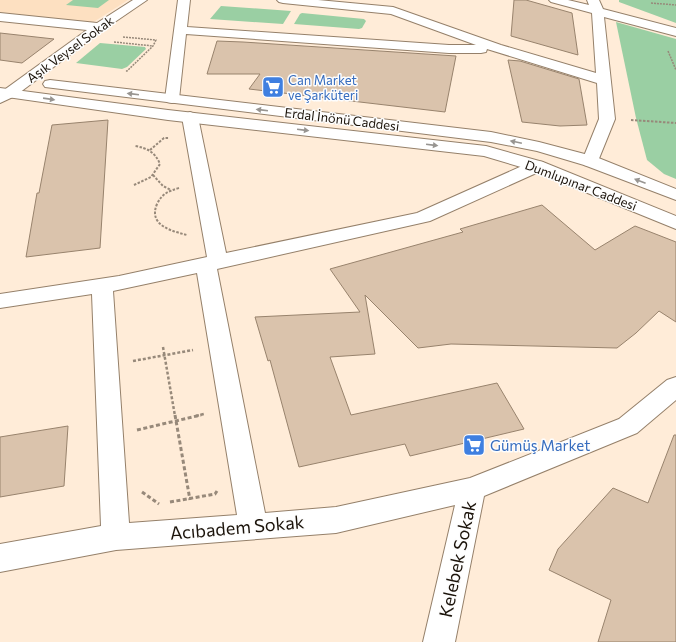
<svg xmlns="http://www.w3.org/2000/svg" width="676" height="642" viewBox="0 0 676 642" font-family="Commissioner,sans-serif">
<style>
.built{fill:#fde0c1}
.green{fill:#9acfa3}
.building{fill:#dac3ac;stroke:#98836d}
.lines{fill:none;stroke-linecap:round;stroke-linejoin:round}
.street-casing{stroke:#95806a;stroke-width:2}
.secondary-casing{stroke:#95806a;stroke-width:2}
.path-far3{stroke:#97897a;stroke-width:1.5;stroke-dasharray:2 1;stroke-linecap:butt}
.path-far2{stroke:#97897a;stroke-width:2;stroke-dasharray:2.5 1.5;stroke-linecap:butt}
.path-far1{stroke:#97897a;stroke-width:2.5;stroke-dasharray:3 2;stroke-linecap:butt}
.path{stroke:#97897a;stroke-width:3;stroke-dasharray:4 2.5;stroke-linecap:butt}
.street{fill:#fff;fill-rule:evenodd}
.secondary{fill:#fff;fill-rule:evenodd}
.oneway{fill:#989591}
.labels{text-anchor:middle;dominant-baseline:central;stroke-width:3;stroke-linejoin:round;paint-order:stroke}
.far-street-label{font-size:13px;fill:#1b130a;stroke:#fdfdfd}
.far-shop-label{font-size:13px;fill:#366cbe;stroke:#fdfdfd;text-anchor:start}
.shop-label{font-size:15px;fill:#366cbe;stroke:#fdfdfd;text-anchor:start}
.near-street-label{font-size:18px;fill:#1b130a;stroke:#fdfdfd}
</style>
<rect width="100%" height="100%" fill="#ffecd8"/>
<!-- built -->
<polygon class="built" points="0,0 128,0 92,23 0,14"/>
<!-- green -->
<g class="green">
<polygon points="73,0 109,0 98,8 66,5"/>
<polygon points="619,0 676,0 676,23 619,2"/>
<polygon points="221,6 291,11 283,24 210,19"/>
<polygon points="302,13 364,19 366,21 362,28 359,29 294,24 300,14"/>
<polygon points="616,22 676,39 676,179 664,174 647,160 636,118"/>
<polygon points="100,43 145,47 146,49 127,67 122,69 76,63"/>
</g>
<!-- building -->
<g class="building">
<polygon points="514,0 526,0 572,13 578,55 511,36"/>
<polygon points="0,33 54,39 22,63 0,60"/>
<polygon points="217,41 243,42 456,56 445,112 249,89 260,74 207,74"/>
<polygon points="508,60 520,61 579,79 587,125 560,126 522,122"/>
<polygon points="108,120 100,248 26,257 37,193 39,193 52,125"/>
<polygon points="542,205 595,250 635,226 676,242 676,322 659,311 636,333 617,348 451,344 418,348 365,295 375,354 330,357 351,415 497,383 524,429 410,456 405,444 299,467 270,360 268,361 255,317 360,312 330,269 463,232 460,229"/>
<polygon points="68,426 64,486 0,497 0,437"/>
<polygon points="674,435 676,435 676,642 598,642 611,600 549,570 558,549 613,488 648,503"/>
</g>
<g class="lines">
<!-- street casing -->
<g class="street-casing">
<g id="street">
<polygon points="133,0 147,0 103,30 15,96 0,103 0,93 87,30 0,21 0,13 97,23"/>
<polygon points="178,0 190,0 187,27 449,45 476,45 391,14 283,3 279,2 277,0 318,0 393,7 501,45 596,73 592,13 551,2 549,0 568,0 589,5 587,0 599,0 603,9 676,28 676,36 604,17 615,119 598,161 596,165 590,166 584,165 582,161 599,119 597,83 487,49 486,52 481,53 449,53 186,34 179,99 177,102 172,103 167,102 165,99"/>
<path d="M 190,112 L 195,114 L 198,117 L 226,253 L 417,213 L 531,162 L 537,161 L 543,162 L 545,166 L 543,170 L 430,221 L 217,269 L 265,513 L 336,507 L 470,478 L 619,419 L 667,380 L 676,377 L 676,400 L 637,433 L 484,496 L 455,642 L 423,642 L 455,505 L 336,533 L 116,550 L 0,572 L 0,544 L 101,526 L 92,294 L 0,308 L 0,294 L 119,276 L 207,257 L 182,117 L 185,114 ZM 197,273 L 237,515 L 129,523 L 113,291 Z"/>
</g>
</g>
<!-- secondary casing -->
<g class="secondary-casing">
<g id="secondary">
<polygon points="50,80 491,132 539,142 596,157 676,189 676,200 584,165 537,151 491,142 45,87 43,84 45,81"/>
<polygon points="0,88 168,110 486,146 543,162 676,216 676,229 531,170 484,156 168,120 0,96"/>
</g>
</g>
<!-- path-far3 -->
<g class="path-far3">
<polyline points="651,3 676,5"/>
<polyline points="123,37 156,40 153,46 127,71 125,71"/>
<polyline points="114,42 153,46"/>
<polyline points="668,51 676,70"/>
</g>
<!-- path-far2 -->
<g class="path-far2">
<polyline points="631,120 676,123"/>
<polyline points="150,150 164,138 169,138"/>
<polyline points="153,175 163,186 171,190"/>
<path d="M 134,185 L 151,177 L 160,164 C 155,152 147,148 135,146"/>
<path d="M 179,188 C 168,191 162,194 157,204 C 148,225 171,231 187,235"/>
</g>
<!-- path-far1 -->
<g class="path-far1">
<polyline points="163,347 175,416"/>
<polyline points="133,361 193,350"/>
<polyline points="196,416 204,414"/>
</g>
<!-- path -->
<g class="path">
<polyline points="175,415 190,500"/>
<polyline points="137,430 201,415"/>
<polyline points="142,492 159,504"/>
<polyline points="170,502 215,494 217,491"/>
</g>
<!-- street -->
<use href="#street" class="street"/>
<!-- secondary -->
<use href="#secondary" class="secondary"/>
</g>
<!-- one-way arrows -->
<defs><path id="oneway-solid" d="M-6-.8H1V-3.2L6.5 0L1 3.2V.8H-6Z"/></defs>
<g class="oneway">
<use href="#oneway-solid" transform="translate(133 94) rotate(-173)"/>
<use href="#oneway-solid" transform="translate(49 99) rotate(8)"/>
<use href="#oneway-solid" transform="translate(262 110) rotate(-173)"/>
<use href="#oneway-solid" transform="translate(303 130) rotate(7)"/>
<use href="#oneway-solid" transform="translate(516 142) rotate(-168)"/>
<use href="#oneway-solid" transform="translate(432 145) rotate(7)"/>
<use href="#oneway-solid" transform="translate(640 181) rotate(-159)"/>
</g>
<!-- icons -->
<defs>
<g id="supermarket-square" transform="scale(1.15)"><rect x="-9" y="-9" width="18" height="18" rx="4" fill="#3f7fe0" stroke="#fdfdfd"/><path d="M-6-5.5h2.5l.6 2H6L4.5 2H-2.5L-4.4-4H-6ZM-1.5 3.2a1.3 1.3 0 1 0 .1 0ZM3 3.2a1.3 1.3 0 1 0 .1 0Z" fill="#fff"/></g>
</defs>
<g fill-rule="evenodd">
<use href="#supermarket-square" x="273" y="87"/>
<use href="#supermarket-square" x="474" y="445"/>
</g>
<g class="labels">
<!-- far-street labels -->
<g class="far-street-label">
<text transform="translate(70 49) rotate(-36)">Aşık Veysel Sokak</text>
<text transform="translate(342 119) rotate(7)">Erdal İnönü Caddesi</text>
<text transform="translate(581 185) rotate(21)">Dumlupınar Caddesi</text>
</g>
<!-- far-shop labels -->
<g class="far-shop-label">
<text x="288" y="80">Can Market<tspan x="288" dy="15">ve Şarküteri</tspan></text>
</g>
<!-- shop labels -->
<g class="shop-label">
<text x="490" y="445">Gümüş Market</text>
</g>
<!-- near-street labels -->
<g class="near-street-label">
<text transform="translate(237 527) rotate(-5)">Acıbadem Sokak</text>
<text transform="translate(457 559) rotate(-78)">Kelebek Sokak</text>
</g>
</g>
</svg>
